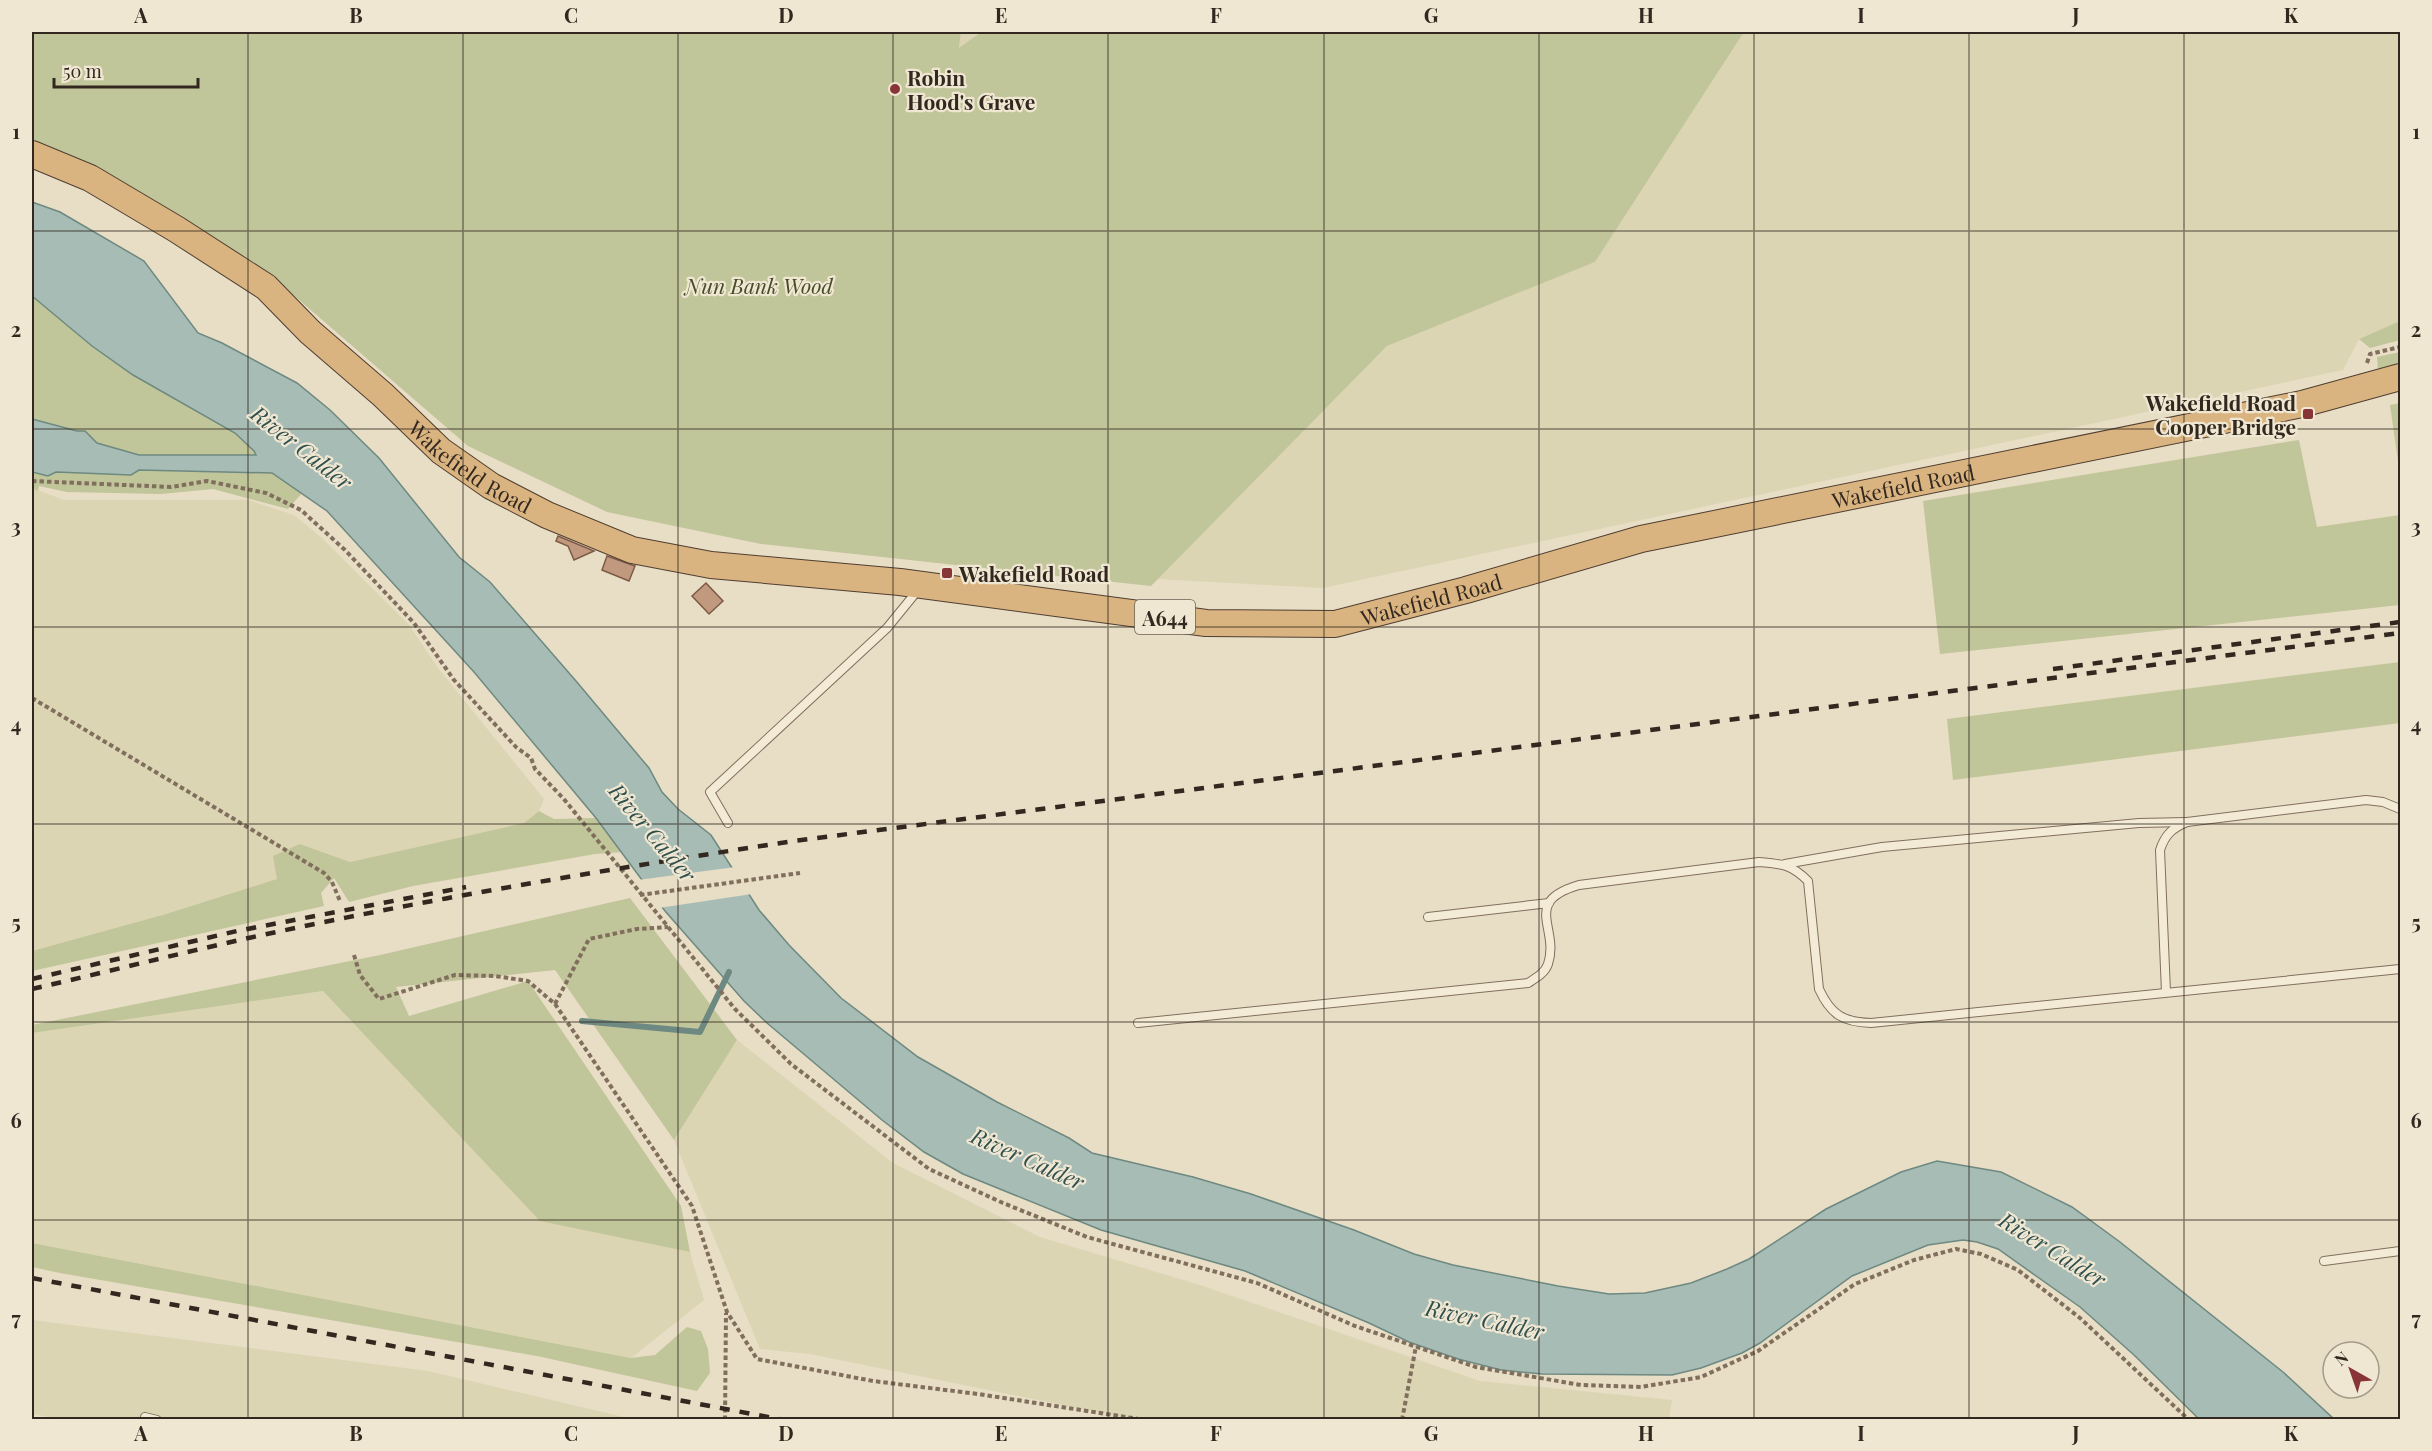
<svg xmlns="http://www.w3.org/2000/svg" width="2432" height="1451" viewBox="0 0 2432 1451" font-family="'Playfair Display',serif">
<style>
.farmland{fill:#dcd5b3}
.green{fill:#c1c59a}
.water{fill:#a6bcb5;stroke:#6e8981;stroke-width:1.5}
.pier{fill:#e8ddc5}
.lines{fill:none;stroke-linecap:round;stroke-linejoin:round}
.stream{stroke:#6e8981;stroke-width:6}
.building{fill:#c1997f;stroke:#7d5a46;stroke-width:1.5}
.service-casing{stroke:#806f5d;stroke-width:10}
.trunk-casing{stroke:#4f3e31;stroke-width:28}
.path{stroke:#806f5d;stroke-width:4;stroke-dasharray:4.5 3;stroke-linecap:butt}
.service{stroke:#f4ebd7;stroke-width:8}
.trunk{stroke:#dab480;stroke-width:26}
.rail{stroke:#32281f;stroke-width:4.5;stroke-dasharray:10 10;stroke-linecap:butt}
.path-bridge{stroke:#806f5d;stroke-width:4;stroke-dasharray:4.5 3;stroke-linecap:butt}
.grid{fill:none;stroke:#32281f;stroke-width:1.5;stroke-opacity:0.55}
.poi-dot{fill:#883537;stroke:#f0e7d3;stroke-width:2}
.labels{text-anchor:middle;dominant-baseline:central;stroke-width:4.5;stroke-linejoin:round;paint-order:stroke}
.shield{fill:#f0e7d3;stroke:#6b6155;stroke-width:1.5}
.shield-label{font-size:20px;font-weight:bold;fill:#32281f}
.poi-label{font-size:21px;font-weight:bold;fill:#32281f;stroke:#f0e7d3;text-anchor:start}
.park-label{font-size:21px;font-style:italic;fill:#444c28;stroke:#f0e7d3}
.street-label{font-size:21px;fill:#32281f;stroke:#f0e7d3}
.water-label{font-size:22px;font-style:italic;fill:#30504e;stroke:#f0e7d3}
.neatline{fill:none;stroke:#32281f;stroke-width:2}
.grid-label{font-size:20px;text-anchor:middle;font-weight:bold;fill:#32281f}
</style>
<rect width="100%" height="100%" fill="#e8ddc5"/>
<!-- farmland -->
<g class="farmland">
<polygon points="961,32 980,32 959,49"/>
<polygon points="1744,32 2400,32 2400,321 2359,339 2343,370 1323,588 1157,579 1387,346 1595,262"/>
<polygon points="32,488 64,500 248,500 294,515 323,539 409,625 438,668 544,799 539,811 524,823 350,862 300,844 277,879 166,914 32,951"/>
<polygon points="323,991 540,1220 690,1252 704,1300 631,1358 32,1243 32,1033"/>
<polygon points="737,1040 893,1163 1040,1237 1203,1286 1480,1381 1672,1400 1669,1419 1132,1419 810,1354 760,1349 674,1140"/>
<polygon points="32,1320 428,1371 632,1419 61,1419 32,1414"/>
</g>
<!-- green -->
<g class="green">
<polygon points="32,32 961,32 959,48 981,32 1744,32 1595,262 1387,346 1151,586 761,544 607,512 468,446 261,267 44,144 32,140"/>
<polygon points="32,296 92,346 133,375 235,433 254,451 256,456 139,455 97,443 85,431 77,431 32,419"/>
<polygon points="2400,321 2400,340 2370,348 2359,339"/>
<polygon points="2400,352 2400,365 2378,370 2377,357"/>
<polygon points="2400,403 2400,475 2390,405"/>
<polygon points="2299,440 2317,527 2400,515 2400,605 1940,654 1923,501"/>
<polygon points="139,470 272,473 303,492 288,509 213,489 161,494 67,492 39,486 38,491 32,488 32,472 48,476 56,472 131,475"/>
<polygon points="2400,662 2400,723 1953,780 1947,719"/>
<polygon points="539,811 554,819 596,818 622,852 595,854 413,886 349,902 334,878 321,893 324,906 32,971 32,951 166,914 277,879 273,856 300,844 350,862 524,823"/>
<polygon points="630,898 737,1040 674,1140 555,970 396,987 409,1016 528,981 681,1206 690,1252 540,1221 323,991 32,1033 32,1025 380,955"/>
<polygon points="32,1243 631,1358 655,1355 687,1327 701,1331 708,1349 710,1373 697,1391 537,1356 60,1273 32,1267"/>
</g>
<!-- water -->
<polygon class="water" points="32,202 60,212 144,261 198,333 222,343 297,383 330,410 379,458 459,557 490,582 576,681 649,768 662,792 678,809 711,835 759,910 789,945 841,998 918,1057 997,1102 1069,1138 1092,1153 1193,1177 1251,1194 1354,1230 1414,1254 1453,1265 1558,1286 1609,1294 1645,1293 1691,1283 1727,1269 1749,1259 1826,1209 1901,1172 1937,1161 2001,1172 2072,1207 2120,1242 2283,1372 2334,1419 2199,1419 2134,1355 2080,1307 1998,1249 1977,1242 1963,1240 1928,1245 1852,1276 1760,1343 1742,1353 1701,1368 1672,1375 1542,1374 1501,1370 1458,1359 1409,1342 1369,1323 1245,1271 1101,1230 963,1174 924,1152 882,1120 767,1023 744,1001 665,911 596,818 474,672 327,511 272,473 139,470 131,475 56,472 48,476 32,472 32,419 77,431 85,431 97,443 139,455 256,455 254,451 235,433 133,375 92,346 32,296"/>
<!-- pier -->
<polygon class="pier" points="735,867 752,894 659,908 638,880"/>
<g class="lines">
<!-- stream -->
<polyline class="stream" points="582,1021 700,1032 729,972"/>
</g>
<!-- building -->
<g class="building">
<polygon points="558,536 594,551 574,560 568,546 556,541"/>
<polygon points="607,556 635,566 629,581 602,570"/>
<polygon points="706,583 723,601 709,614 692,596"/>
</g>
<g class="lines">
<!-- service casing -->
<g class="service-casing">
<g id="service">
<polyline points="728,823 710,792 887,628 918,590"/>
<polyline points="1785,864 1882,847 2139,823 2187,822"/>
<polyline points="1428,917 1549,903"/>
<path d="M 2166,992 L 2160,850 C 2165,835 2172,828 2187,822 L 2366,800 L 2383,802 L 2400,809"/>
<path d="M 1138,1023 L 1528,983 C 1536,978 1545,973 1548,964 C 1560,928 1521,902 1579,885 L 1759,862 C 1782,864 1791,864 1808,881 L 1819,989 C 1831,1015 1843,1022 1871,1023 L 2400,969"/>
<polyline points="2324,1261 2400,1251"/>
<polyline points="145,1417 157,1420"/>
</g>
</g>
<!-- trunk casing -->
<g class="trunk-casing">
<g id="trunk">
<path id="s1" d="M 32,154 L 90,178 L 176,229 L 266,287 L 310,332 L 383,395 L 441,451 L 491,486 L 547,515 L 632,550 L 711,565 L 900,582 L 1206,623 L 1335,624 L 1466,590 L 1641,539 L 2302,404 L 2400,377"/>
</g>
</g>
<!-- path -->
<g class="path">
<polyline points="2367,363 2370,354 2400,347"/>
<polyline points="32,481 171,487 207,481 266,493 301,510 345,550 414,623 454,680 516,747 531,758 535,769 563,798 735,1009 791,1064 929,1169 1003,1203 1087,1237 1257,1283 1355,1326 1476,1367 1581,1385 1641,1387 1701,1377 1758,1351 1855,1284 1914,1260 1956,1249 1981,1254 2018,1270 2080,1318 2189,1420"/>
<polyline points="32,698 324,873 332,882 340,901"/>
<polyline points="354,955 360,975 379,999 455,975 495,976 528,981 555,1004 692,1206 727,1312 757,1359 873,1381 978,1394 1145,1420"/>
<polyline points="555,1004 589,939 637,929 668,927"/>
<polyline points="725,1420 726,1313"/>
<polyline points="1402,1420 1416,1346"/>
</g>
<!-- service -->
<use href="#service" class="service"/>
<!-- trunk -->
<use href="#trunk" class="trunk"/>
<!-- rail -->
<g class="rail">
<polyline points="2053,669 2400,622"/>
<polyline points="32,979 237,931 466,887"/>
<path d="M 32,989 C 102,973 173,955 244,939 C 426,899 610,869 794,841 L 2400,633"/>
<polyline points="32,1278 784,1420"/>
</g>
<!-- path-bridge -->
<polyline class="path-bridge" points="640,895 800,873"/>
</g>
<!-- grid -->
<path class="grid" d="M 248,32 L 248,1420M 463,32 L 463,1420M 678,32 L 678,1420M 893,32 L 893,1420M 1108,32 L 1108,1420M 1324,32 L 1324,1420M 1539,32 L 1539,1420M 1754,32 L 1754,1420M 1969,32 L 1969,1420M 2184,32 L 2184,1420M 32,231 L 2400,231M 32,429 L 2400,429M 32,627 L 2400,627M 32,824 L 2400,824M 32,1022 L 2400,1022M 32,1220 L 2400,1220"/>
<!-- markers -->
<g class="poi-dot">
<circle cx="895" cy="89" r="6"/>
<rect x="2302" y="408" width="12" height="12" rx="3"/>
<rect x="941" y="567" width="12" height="12" rx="3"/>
</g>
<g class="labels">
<!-- shield labels -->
<rect class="shield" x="1135" y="600" width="60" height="34" rx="4.5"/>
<g class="shield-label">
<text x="1165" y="617">A644</text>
</g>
<!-- poi labels -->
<g class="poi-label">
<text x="907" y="77">Robin<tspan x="907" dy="24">Hood's Grave</tspan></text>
<text x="2296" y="402" text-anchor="end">Wakefield Road<tspan x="2296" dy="24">Cooper Bridge</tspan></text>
<text x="959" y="573">Wakefield Road</text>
</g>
<!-- park labels -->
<g class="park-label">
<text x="759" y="285">Nun Bank Wood</text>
</g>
<!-- street labels -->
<g class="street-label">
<text stroke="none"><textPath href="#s1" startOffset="543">Wakefield Road</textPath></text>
<text stroke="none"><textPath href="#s1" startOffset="2019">Wakefield Road</textPath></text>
<text stroke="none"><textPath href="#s1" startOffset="1533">Wakefield Road</textPath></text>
</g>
<!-- water labels -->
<g class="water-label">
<text transform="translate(302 447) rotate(38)">River Calder</text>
<text transform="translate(653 832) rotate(50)">River Calder</text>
<text transform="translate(1028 1158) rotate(24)">River Calder</text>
<text transform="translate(2053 1249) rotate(32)">River Calder</text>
<text transform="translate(1485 1319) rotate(12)">River Calder</text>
</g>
</g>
<!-- border -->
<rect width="2432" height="1451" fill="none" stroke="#f0e7d3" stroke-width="66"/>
<!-- north arrow -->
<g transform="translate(2351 1370) rotate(320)"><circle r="28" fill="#f0e7d3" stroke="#a49b8b" stroke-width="1.5"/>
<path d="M0-4.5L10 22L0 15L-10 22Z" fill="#883537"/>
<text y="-9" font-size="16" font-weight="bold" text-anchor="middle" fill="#32281f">N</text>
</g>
<!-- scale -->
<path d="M54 78v9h144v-9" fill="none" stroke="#32281f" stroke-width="3"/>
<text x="63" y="78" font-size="18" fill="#32281f" stroke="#f0e7d3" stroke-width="4.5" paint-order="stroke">50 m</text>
<rect x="33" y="33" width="2366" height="1385" class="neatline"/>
<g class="grid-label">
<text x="141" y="23">A</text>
<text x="356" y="23">B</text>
<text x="571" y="23">C</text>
<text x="786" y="23">D</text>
<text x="1001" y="23">E</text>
<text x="1216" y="23">F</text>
<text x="1431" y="23">G</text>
<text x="1646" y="23">H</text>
<text x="1861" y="23">I</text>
<text x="2076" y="23">J</text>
<text x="2291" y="23">K</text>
<text x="16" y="139">1</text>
<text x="2416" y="139">1</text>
<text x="16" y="337">2</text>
<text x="2416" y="337">2</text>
<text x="16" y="534">3</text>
<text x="2416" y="534">3</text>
<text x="16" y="732">4</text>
<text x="2416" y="732">4</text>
<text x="16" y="930">5</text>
<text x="2416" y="930">5</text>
<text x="16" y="1128">6</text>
<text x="2416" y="1128">6</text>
<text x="16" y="1326">7</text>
<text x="2416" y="1326">7</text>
<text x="141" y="1441">A</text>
<text x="356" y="1441">B</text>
<text x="571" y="1441">C</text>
<text x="786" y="1441">D</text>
<text x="1001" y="1441">E</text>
<text x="1216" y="1441">F</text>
<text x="1431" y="1441">G</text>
<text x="1646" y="1441">H</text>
<text x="1861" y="1441">I</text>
<text x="2076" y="1441">J</text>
<text x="2291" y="1441">K</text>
</g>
</svg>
